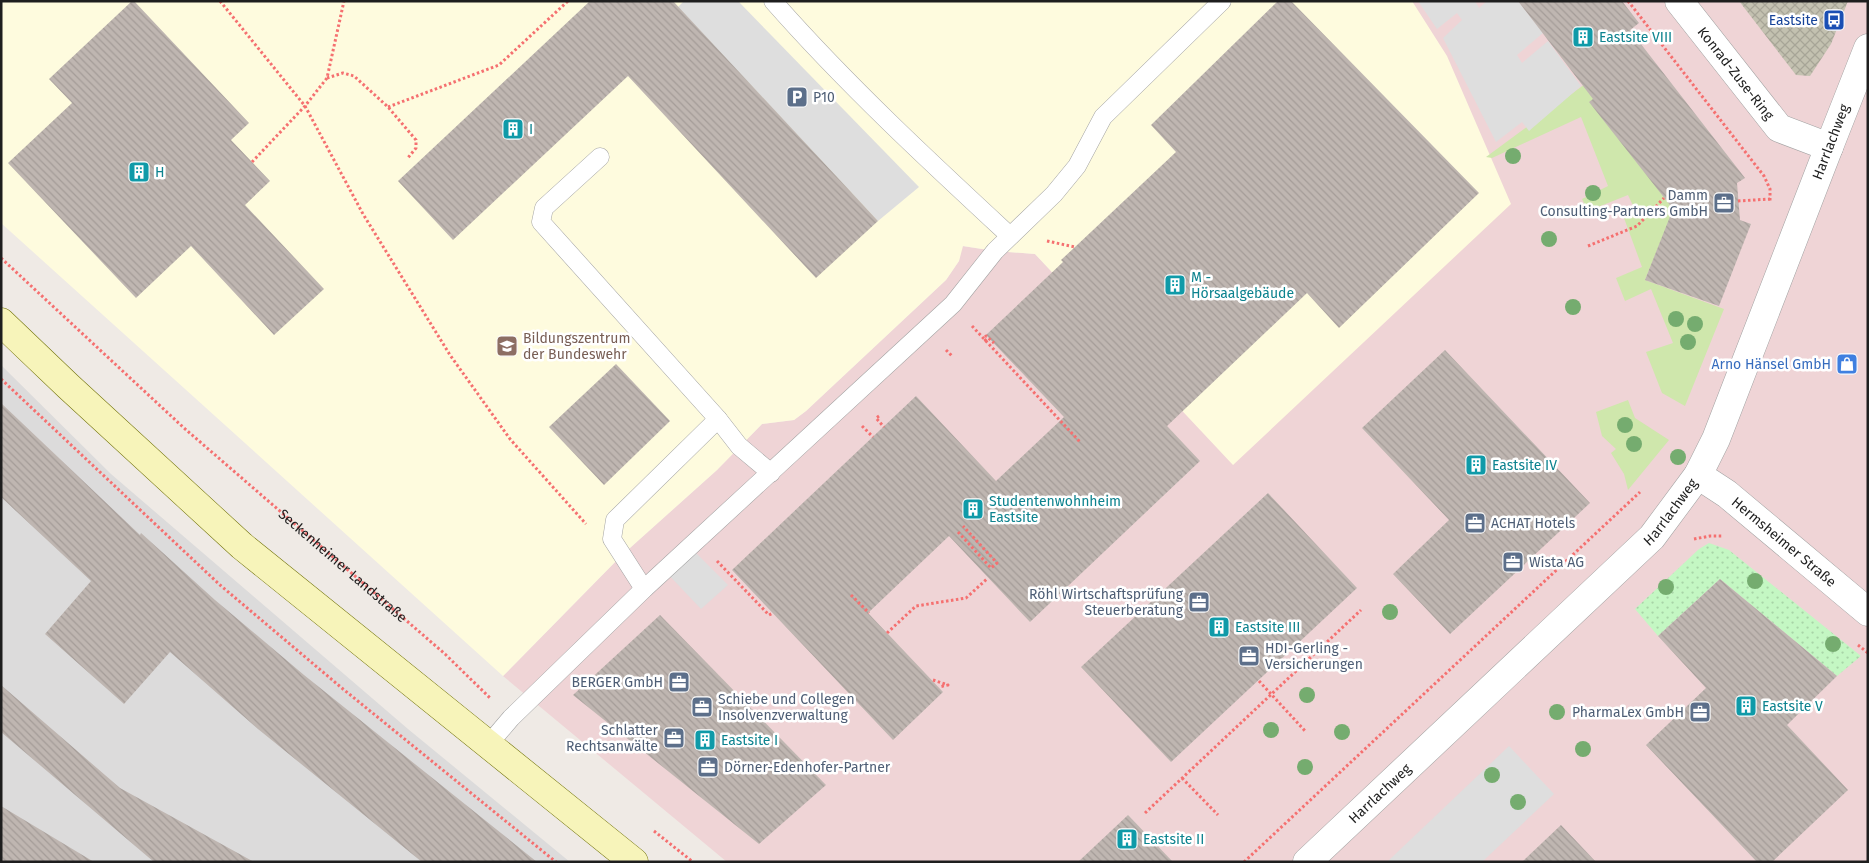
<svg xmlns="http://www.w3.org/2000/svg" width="1869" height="863" viewBox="0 0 1869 863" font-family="'Fira Sans',sans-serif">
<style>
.residential{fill:#dcdbdb}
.commercial{fill:#efd4d6}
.education{fill:#fefbde}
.construction{fill:url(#construction-cross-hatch)}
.grass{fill:#cfe7ac}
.park{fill:url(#park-dots)}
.parking{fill:#dedede}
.building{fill:url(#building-back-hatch)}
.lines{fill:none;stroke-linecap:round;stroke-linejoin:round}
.service-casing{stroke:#a2a2a2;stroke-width:19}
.minor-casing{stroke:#a2a2a2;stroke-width:29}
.tertiary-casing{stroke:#a2a2a2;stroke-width:29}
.secondary-casing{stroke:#717209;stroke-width:29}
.path{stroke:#f57070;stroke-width:3;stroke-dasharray:2.5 2.5;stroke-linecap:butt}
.service{stroke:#fff;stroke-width:18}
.minor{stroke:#fff;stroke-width:28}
.tertiary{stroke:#fff;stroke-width:28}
.secondary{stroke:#f7f4ba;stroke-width:28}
.tree{fill:#75ac6f}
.labels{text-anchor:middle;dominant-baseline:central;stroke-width:5;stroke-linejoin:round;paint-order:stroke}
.transit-label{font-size:14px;fill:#164399;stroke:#fff;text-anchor:end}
.culture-label{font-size:14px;fill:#0d838f;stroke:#fff;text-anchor:start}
.street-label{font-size:14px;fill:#1e1e1e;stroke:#fff}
.service-label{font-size:14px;fill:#4e5e75;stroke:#fff;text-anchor:start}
.education-label{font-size:14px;fill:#785e54;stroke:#fff;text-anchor:start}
.shop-label{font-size:14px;fill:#366cbe;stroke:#fff;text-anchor:end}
</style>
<defs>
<pattern id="construction-cross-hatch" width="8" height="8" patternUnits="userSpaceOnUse" patternTransform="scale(1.25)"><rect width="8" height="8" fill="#c3c1b0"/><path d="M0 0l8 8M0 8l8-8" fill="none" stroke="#a7a597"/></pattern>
<pattern id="park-dots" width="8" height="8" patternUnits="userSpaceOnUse" patternTransform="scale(1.25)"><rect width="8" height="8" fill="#c4f7c3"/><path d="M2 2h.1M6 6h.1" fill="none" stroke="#a8d3a7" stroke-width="1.8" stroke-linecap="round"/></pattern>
<pattern id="building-back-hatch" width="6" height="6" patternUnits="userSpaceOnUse" patternTransform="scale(1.25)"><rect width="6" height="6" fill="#bfb6b1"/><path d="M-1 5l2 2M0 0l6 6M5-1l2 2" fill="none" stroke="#a49c98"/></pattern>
</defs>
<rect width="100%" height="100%" fill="#efeae5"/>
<!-- residential -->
<polygon class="residential" points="1,365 111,474 408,729 570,862 1,862"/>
<!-- commercial -->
<polygon class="commercial" points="1412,1 1868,1 1868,862 727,862 503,676 621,556 717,470 762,424 794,420 806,411 946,280 959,261 962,246 995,251 1035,254 1233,464 1413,3"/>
<!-- education -->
<polygon class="education" points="1,1 1412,1 1447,56 1511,204 1233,465 1035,254 995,251 963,246 959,261 946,280 806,411 794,420 762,424 717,470 621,556 503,676 1,223"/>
<!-- construction -->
<polygon class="construction" points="1739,1 1848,1 1831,44 1810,76 1796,75"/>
<!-- grass -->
<g class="grass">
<polygon points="1635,47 1674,209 1645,280 1724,309 1685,406 1662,393 1646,352 1673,343 1651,289 1625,301 1616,278 1642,267 1624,218 1636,212 1628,195 1588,211 1582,199 1608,186 1581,117 1492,158 1486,157"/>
<polygon points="1628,400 1635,418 1669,440 1628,490 1624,474 1611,453 1616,449 1602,436 1596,412"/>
</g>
<!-- park -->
<polygon class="park" points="1709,543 1729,550 1861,656 1837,676 1720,579 1658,636 1635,609 1699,549"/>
<!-- parking -->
<g class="parking">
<polygon points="684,1 738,1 919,187 878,221 678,7"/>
<polygon points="1418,1 1475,1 1479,8 1487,1 1518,1 1543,33 1517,55 1522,63 1548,41 1581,86 1529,131 1522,122 1496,142 1443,38 1462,20 1457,13 1437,29"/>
<polygon points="690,547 728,585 701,609 664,570"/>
<polygon points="1509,746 1554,794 1482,862 1387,862"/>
</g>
<!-- building -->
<g class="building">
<polygon points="132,1 134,1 249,123 231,140 270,181 245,205 324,289 274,335 191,246 136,298 8,163 72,103 49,79"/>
<polygon points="590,1 673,1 878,221 816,278 628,76 453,240 398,181"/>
<polygon points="1278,1 1291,1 1479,193 1339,328 1307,293 1167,426 1200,461 1030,622 949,536 868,613 943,692 893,740 732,570 916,396 996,481 1064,417 986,335 1063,262 1061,260 1075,247 1176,152 1151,125"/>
<polygon points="1518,1 1622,1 1639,23 1630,30 1745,178 1737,183 1740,220 1751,224 1719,306 1645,280 1673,209 1589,102 1593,99"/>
<polygon points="1445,350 1590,503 1450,634 1393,574 1449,520 1362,428"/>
<polygon points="616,364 670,421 604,485 549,427"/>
<polygon points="1,403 140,535 141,533 215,600 304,675 537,862 422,862 258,729 170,652 124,704 45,634 91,581 1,497"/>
<polygon points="1268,493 1357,588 1171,762 1081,667"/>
<polygon points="1720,579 1837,676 1787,725 1848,790 1772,862 1757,862 1646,745 1706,688 1658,636"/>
<polygon points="660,615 826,785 759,844 573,695"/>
<polygon points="1,685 120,788 254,862 154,862 1,732"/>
<polygon points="1,806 94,862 1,862"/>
<polygon points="1128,815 1173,862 1078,862"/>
<polygon points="1561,825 1596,862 1522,862"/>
</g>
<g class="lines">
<!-- service casing -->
<g class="service-casing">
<g id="service">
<path d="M 773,1 C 846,84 929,161 1010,236"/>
<polyline points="600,157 544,208 541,222 718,419 739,446 771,473"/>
<polyline points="644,589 612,539 615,520 718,419"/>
<polyline points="488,745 511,718 644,589 953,304 995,251 1054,194 1077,166 1103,117 1222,1"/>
</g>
</g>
<!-- minor casing -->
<g class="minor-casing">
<g id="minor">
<path id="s2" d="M 1679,1 L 1779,128 L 1829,147 L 1868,48"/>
<path id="s3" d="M 1698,475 L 1727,494 L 1868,612"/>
</g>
</g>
<!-- tertiary casing -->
<g class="tertiary-casing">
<g id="tertiary">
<path id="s4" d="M 1307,862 L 1652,537 L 1698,475 L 1716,439 L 1829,147"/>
</g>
</g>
<!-- secondary casing -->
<g class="secondary-casing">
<polyline id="secondary" points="1,322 68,386 242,546 634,862"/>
</g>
<!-- path -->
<g class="path">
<polyline points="220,1 305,106 363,214 450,355 510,439 586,524"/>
<polyline points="1628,1 1764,176 1770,189 1770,201"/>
<polyline points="327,78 343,73 354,76 388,107 416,140 416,148 407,159"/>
<polyline points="388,107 499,65 568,1"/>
<polyline points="252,162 305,106 327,78 344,1"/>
<polyline points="1738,201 1770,199"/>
<polyline points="1047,241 1075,247"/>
<polyline points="1588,246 1637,226 1664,198"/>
<path id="s1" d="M 1,258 L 184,428 L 445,654 L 490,698"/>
<polyline points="972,326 1081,443"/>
<polyline points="986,341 984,338 986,336 994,343"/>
<polyline points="946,350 953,357"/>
<polyline points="1,379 220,585 343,689 556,862"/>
<polyline points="879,416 876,418 884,427"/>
<polyline points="862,426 873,437"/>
<polyline points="958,532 991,568 997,563 963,526"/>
<polyline points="1694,539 1710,536 1723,536"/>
<polyline points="717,561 769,615 773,613"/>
<polyline points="851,595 869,613"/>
<polyline points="887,633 916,606 966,598 988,578"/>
<polyline points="1858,645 1868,653"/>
<polyline points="933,680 948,685 939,687"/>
<polyline points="1259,681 1306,732"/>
<polyline points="1182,778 1218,815"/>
<polyline points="1145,813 1361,610"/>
<polyline points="654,831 693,862"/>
<polyline points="1244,862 1640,492"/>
</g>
<!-- service -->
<use href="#service" class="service"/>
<!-- minor -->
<use href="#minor" class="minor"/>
<!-- tertiary -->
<use href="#tertiary" class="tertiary"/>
<!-- secondary -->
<use href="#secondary" class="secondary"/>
</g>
<!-- trees -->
<g class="tree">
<circle cx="1513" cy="156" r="8"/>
<circle cx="1593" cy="193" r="8"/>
<circle cx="1549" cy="239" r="8"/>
<circle cx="1573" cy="307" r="8"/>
<circle cx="1676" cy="319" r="8"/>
<circle cx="1695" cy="324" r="8"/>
<circle cx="1688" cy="342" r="8"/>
<circle cx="1625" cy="425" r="8"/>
<circle cx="1634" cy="444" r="8"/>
<circle cx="1678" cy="457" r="8"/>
<circle cx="1755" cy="581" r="8"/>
<circle cx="1666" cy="587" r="8"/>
<circle cx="1390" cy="612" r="8"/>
<circle cx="1833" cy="644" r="8"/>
<circle cx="1307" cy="695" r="8"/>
<circle cx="1557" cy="712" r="8"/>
<circle cx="1271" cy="730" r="8"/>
<circle cx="1342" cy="732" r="8"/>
<circle cx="1583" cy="749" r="8"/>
<circle cx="1305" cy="767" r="8"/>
<circle cx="1492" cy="775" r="8"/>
<circle cx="1518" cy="802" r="8"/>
</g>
<!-- icons -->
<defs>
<g id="bus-square" transform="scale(1.125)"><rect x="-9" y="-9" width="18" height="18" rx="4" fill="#1a4fb4" stroke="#fff"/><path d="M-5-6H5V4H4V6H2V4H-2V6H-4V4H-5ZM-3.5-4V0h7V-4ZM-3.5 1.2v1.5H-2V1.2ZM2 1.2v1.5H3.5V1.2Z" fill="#fff"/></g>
<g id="building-square" transform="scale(1.125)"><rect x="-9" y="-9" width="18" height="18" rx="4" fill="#0f9aa8" stroke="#fff"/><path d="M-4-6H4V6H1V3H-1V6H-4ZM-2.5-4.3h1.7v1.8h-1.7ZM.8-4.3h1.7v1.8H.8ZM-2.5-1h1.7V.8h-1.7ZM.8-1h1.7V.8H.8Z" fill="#fff"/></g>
<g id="parking-square" transform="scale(1.125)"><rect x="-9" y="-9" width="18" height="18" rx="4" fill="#5c6f8a" stroke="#fff"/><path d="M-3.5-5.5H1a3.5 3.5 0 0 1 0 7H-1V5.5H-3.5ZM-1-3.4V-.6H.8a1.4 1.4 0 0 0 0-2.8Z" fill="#fff"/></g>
<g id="office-square" transform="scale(1.125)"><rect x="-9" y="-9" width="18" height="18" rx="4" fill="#5c6f8a" stroke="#fff"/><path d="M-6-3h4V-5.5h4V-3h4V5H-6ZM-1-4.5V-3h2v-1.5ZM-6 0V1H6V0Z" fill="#fff"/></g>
<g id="university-square" transform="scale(1.125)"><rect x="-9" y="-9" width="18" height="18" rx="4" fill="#8d6e63" stroke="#fff"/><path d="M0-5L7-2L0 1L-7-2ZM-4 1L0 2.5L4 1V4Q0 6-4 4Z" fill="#fff"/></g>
<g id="shop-square" transform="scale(1.125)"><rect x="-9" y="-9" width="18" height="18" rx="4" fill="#3f7fe0" stroke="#fff"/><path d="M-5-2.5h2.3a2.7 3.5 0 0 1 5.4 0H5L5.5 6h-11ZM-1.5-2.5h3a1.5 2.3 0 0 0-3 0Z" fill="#fff"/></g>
</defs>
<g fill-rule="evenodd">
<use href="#bus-square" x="1834" y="20"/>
<use href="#building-square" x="1583" y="37"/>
<use href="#parking-square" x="797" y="97"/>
<use href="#building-square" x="513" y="129"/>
<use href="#building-square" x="139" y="172"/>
<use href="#office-square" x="1724" y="203"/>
<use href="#building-square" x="1175" y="285"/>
<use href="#university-square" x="507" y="346"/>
<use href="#shop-square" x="1847" y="364"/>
<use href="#building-square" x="1476" y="465"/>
<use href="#building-square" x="973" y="509"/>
<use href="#office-square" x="1475" y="523"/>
<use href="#office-square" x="1513" y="562"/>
<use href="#office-square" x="1199" y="602"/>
<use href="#building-square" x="1219" y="627"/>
<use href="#office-square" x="1249" y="656"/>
<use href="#office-square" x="679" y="682"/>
<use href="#building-square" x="1746" y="706"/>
<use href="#office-square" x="702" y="707"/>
<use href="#office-square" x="1700" y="712"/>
<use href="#office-square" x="674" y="738"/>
<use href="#building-square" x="705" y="740"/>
<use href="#office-square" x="708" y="767"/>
<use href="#building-square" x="1127" y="839"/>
</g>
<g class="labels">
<!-- transit labels -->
<g class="transit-label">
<text x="1818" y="20">Eastsite</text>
</g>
<!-- culture labels -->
<g class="culture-label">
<text x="1599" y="37">Eastsite VIII</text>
<text x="529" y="129">I</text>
<text x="155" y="172">H</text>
<text x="1191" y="277">M -<tspan x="1191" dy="16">Hörsaalgebäude</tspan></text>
<text x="1492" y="465">Eastsite IV</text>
<text x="989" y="501">Studentenwohnheim<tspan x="989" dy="16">Eastsite</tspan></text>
<text x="1235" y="627">Eastsite III</text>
<text x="1762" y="706">Eastsite V</text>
<text x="721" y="740">Eastsite I</text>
<text x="1143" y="839">Eastsite II</text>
</g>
<!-- street labels -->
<g class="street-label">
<text stroke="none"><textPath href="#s2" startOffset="92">Konrad-Zuse-Ring</textPath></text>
<text transform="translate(1831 142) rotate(-69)">Harrlachweg</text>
<text stroke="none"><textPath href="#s4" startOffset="505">Harrlachweg</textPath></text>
<text stroke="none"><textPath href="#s3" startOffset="109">Hermsheimer Straße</textPath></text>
<text stroke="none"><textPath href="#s1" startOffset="460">Seckenheimer Landstraße</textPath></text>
<text stroke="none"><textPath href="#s4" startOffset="100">Harrlachweg</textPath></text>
</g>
<!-- service labels -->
<g class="service-label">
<text x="813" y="97">P10</text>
<text x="1708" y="195" text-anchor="end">Damm<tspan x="1708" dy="16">Consulting-Partners GmbH</tspan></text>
<text x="1491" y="523">ACHAT Hotels</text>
<text x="1529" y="562">Wista AG</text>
<text x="1183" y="594" text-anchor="end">Röhl Wirtschaftsprüfung<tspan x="1183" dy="16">Steuerberatung</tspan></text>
<text x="1265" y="648">HDI-Gerling -<tspan x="1265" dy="16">Versicherungen</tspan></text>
<text x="663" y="682" text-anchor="end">BERGER GmbH</text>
<text x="718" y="699">Schiebe und Collegen<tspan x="718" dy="16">Insolvenzverwaltung</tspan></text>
<text x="1684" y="712" text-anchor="end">PharmaLex GmbH</text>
<text x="658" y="730" text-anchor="end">Schlatter<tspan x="658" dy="16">Rechtsanwälte</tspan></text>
<text x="724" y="767">Dörner-Edenhofer-Partner</text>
</g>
<!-- education labels -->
<g class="education-label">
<text x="523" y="338">Bildungszentrum<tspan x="523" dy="16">der Bundeswehr</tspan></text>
</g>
<!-- shop labels -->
<g class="shop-label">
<text x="1831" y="364">Arno Hänsel GmbH</text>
</g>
</g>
<!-- border -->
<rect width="1869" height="863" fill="none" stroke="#1e1e1e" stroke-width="5"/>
</svg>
